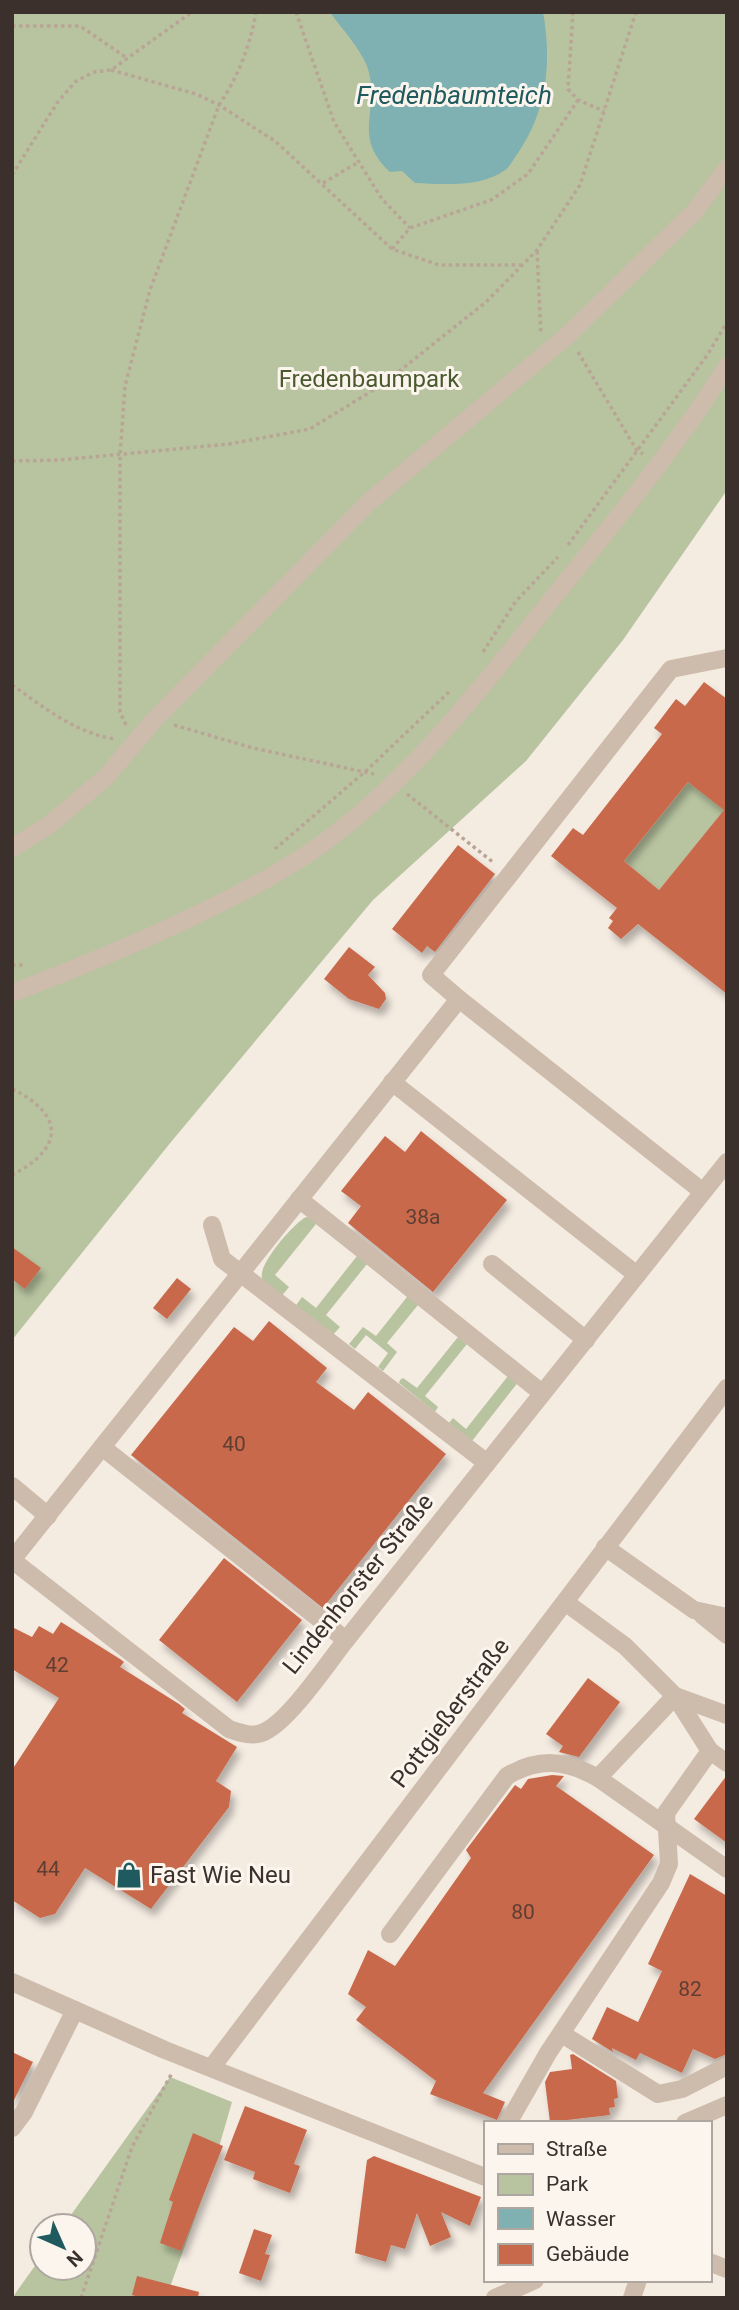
<svg xmlns="http://www.w3.org/2000/svg" width="739" height="2310" viewBox="0 0 739 2310" font-family="Roboto,sans-serif">
<style>
.green{fill:#b8c4a0}
.water{fill:#7fb0b2}
.building{fill:#c8694b;fill-rule:evenodd;filter:url(#shadow)}
.lines{fill:none;stroke-linecap:round;stroke-linejoin:round}
.path{stroke:#b9a596;stroke-width:3.5;stroke-dasharray:3.5 3.5;stroke-linecap:butt}
.minor{stroke:#cdbbac;stroke-width:18}
.labels{text-anchor:middle;dominant-baseline:central;stroke-width:6;stroke-linejoin:round;paint-order:stroke}
.number-label{font-size:21px;fill:#5e3e33}
.park-label{font-size:24px;fill:#4a5a2e;stroke:#fbf5ee}
.street-label{font-size:24px;fill:#3b302b;stroke:#fbf5ee}
.poi-label{font-size:24px;fill:#3b302b;stroke:#fbf5ee;text-anchor:start}
.water-label{font-size:26px;font-style:italic;fill:#1f5a5e;stroke:#fbf5ee}
</style>
<defs>
<filter id="shadow"><feDropShadow dx="4" dy="7" stdDeviation="3.5" flood-color="#0004"/></filter>
</defs>
<rect width="100%" height="100%" fill="#f4ebe1"/>
<!-- green -->
<g class="green">
<polygon points="12,12 727,12 727,490 623,640 526,761 373,900 171,1142 12,1340"/>
<polygon points="688,782 727,807 659,890 624,861"/>
<path d="M 306,1217 L 317,1220 L 519,1381 L 472,1441 L 449,1423 L 453,1418 L 466,1429 L 508,1376 L 467,1344 L 425,1396 L 438,1407 L 435,1412 L 399,1383 L 400,1380 L 403,1378 L 417,1388 L 458,1337 L 418,1305 L 387,1343 L 397,1352 L 383,1371 L 378,1367 L 388,1353 L 366,1335 L 355,1349 L 349,1344 L 363,1327 L 376,1336 L 407,1297 L 367,1264 L 326,1315 L 340,1327 L 331,1337 L 294,1308 L 302,1297 L 316,1308 L 357,1256 L 316,1224 L 275,1275 L 289,1287 L 280,1298 C 273,1292 264,1287 262,1278 C 258,1264 294,1223 306,1217 Z"/>
<polygon points="170,2077 232,2102 212,2171 166,2298 12,2298 42,2256 42,2268 84,2268 84,2226 63,2226"/>
</g>
<!-- water -->
<path class="water" d="M 330,12 L 543,12 C 552,61 547,111 518,153 C 514,158 510,167 505,170 C 481,188 443,184 415,183 L 402,171 L 390,172 C 350,135 382,109 367,66 C 360,48 341,28 330,12 Z"/>
<!-- building -->
<g class="building">
<path d="M 704,682 L 727,699 L 727,994 L 638,924 L 621,939 L 608,928 L 613,921 L 609,918 L 617,908 L 551,856 L 573,828 L 583,835 L 662,734 L 654,728 L 676,699 L 685,706 ZM 688,782 L 724,810 L 659,890 L 624,861 Z"/>
<polygon points="458,845 495,874 435,952 427,946 422,953 392,929"/>
<polygon points="349,947 375,967 368,975 385,993 386,999 379,1009 349,999 324,979"/>
<polygon points="421,1131 507,1200 433,1292 348,1223 361,1206 341,1191 385,1136 405,1152"/>
<polygon points="12,1247 41,1268 25,1289 12,1279"/>
<polygon points="177,1278 191,1289 167,1319 153,1308"/>
<polygon points="269,1321 327,1368 316,1382 354,1410 368,1392 446,1454 323,1608 131,1455 234,1327 253,1341"/>
<polygon points="224,1558 302,1620 237,1702 159,1640"/>
<polygon points="61,1622 120,1659 124,1662 120,1667 179,1704 185,1709 182,1713 237,1747 216,1781 231,1791 229,1807 151,1909 85,1868 55,1914 40,1918 12,1900 12,1770 59,1698 12,1669 12,1627 32,1637 39,1626 53,1634"/>
<polygon points="588,1678 620,1702 579,1757 559,1752 563,1746 546,1734"/>
<polygon points="552,1775 564,1776 556,1786 654,1855 483,2093 505,2102 497,2120 430,2094 436,2081 356,2020 366,2007 348,1994 368,1950 395,1966 471,1858 466,1850 515,1785 521,1789 528,1779"/>
<polygon points="727,1775 727,1843 694,1819"/>
<polygon points="690,1874 727,1896 727,2054 715,2059 693,2049 682,2073 640,2053 636,2060 612,2048 613,2052 592,2039 607,2007 638,2022 662,1971 648,1964"/>
<polygon points="12,2052 33,2062 12,2104"/>
<polygon points="573,2054 616,2081 618,2098 614,2099 615,2107 609,2108 610,2115 550,2122 545,2082 550,2072 572,2069 570,2055"/>
<polygon points="245,2106 307,2130 294,2164 300,2166 290,2193 253,2179 255,2172 224,2160"/>
<polygon points="193,2133 223,2146 181,2251 160,2243 173,2202 169,2200"/>
<polygon points="374,2156 481,2197 470,2226 441,2212 451,2237 430,2246 417,2213 405,2249 391,2245 386,2262 355,2253 367,2160"/>
<polygon points="254,2229 272,2235 265,2254 270,2255 261,2281 239,2273"/>
<polygon points="137,2276 199,2292 198,2298 143,2298 132,2295"/>
</g>
<g class="lines">
<!-- path -->
<g class="path">
<polyline points="296,12 334,122 382,199 410,228"/>
<polyline points="573,12 568,89 578,100 604,111"/>
<polyline points="12,26 80,26 127,58"/>
<polyline points="111,70 196,94 219,105 275,141 392,249 439,265 521,265"/>
<polyline points="12,175 57,103 75,82 94,72 111,70 192,12"/>
<polyline points="323,183 357,163"/>
<polyline points="392,249 410,228 491,200 528,174 578,100"/>
<polyline points="537,251 541,335"/>
<polyline points="578,352 636,449 643,454"/>
<polyline points="12,461 60,460 229,444 310,429 383,384 486,302 537,250 580,185 636,12"/>
<polyline points="568,545 708,354 727,322"/>
<polyline points="483,652 516,601 558,557"/>
<path d="M 12,685 C 45,708 74,732 114,739"/>
<path d="M 126,725 L 120,712 L 120,456 L 125,386 L 150,290 L 219,105 C 237,79 251,44 256,12"/>
<polyline points="174,725 253,748 374,774"/>
<polyline points="407,794 494,863"/>
<polyline points="275,849 367,770 451,690"/>
<polyline points="12,965 26,965"/>
<path d="M 12,1089 C 66,1115 63,1149 12,1175"/>
<polyline points="81,2298 132,2147 172,2073"/>
</g>
<!-- minor -->
<g class="minor">
<polyline points="12,848 49,825 106,777 155,719 369,502 568,335 695,211 727,168"/>
<path d="M 12,993 C 104,958 212,913 295,862 C 399,797 481,688 556,594 C 616,520 676,447 727,366"/>
<polyline points="459,999 431,975 671,669 727,658"/>
<polyline points="392,1082 637,1275"/>
<polyline points="299,1199 542,1393"/>
<polyline points="212,1225 222,1259 487,1463"/>
<polyline points="492,1264 586,1340"/>
<polyline points="102,1447 346,1640"/>
<polyline points="12,1486 48,1516"/>
<polyline points="605,1547 694,1610 727,1617"/>
<path d="M 12,1560 L 229,1729 C 240,1733 254,1738 266,1731 C 291,1718 327,1664 346,1640 L 727,1162"/>
<polyline points="12,1560 459,999 703,1192"/>
<polyline points="702,1615 727,1635"/>
<polyline points="727,1715 675,1696 598,1778 727,1869"/>
<polyline points="710,1751 727,1763"/>
<path d="M 390,1934 L 507,1776 C 539,1757 566,1760 598,1778"/>
<polyline points="12,1982 165,2050 485,2177"/>
<polyline points="562,2034 658,2094 682,2089 727,2066"/>
<polyline points="212,2067 727,1388"/>
<polyline points="508,2123 548,2053 661,1883 669,1864 666,1813 710,1751 675,1696 625,1646 565,1602"/>
<polyline points="685,2123 727,2105"/>
<polyline points="12,2128 24,2112 75,2010"/>
<polyline points="709,2262 727,2269"/>
<polyline points="495,2298 535,2280"/>
<polyline points="632,2298 638,2280"/>
</g>
</g>
<!-- icons -->
<defs>
<g id="shop-bare" transform="scale(2.1)"><path d="M-5-2.5h2.3a2.7 3.5 0 0 1 5.4 0H5L5.5 6h-11ZM-1.5-2.5h3a1.5 2.3 0 0 0-3 0Z" fill="#1f5a5e" stroke="#fbf5ee" stroke-width="2.5" paint-order="stroke"/></g>
</defs>
<g fill-rule="evenodd">
<use href="#shop-bare" x="129" y="1875"/>
</g>
<g class="labels">
<!-- number labels -->
<g class="number-label">
<text x="423" y="1217">38a</text>
<text x="234" y="1444">40</text>
<text x="57" y="1665">42</text>
<text x="48" y="1869">44</text>
<text x="523" y="1912">80</text>
<text x="690" y="1989">82</text>
</g>
<!-- park labels -->
<g class="park-label">
<text x="369" y="379">Fredenbaumpark</text>
</g>
<!-- street labels -->
<g class="street-label">
<text transform="translate(358 1584) rotate(-51)">Lindenhorster Straße</text>
<text transform="translate(450 1713) rotate(-53)">Pottgießerstraße</text>
</g>
<!-- poi labels -->
<g class="poi-label">
<text x="150" y="1875">Fast Wie Neu</text>
</g>
<!-- water labels -->
<g class="water-label">
<text x="454" y="95">Fredenbaumteich</text>
</g>
</g>
<!-- border -->
<rect width="739" height="2310" fill="none" stroke="#3b302b" stroke-width="28"/>
<!-- legend -->
<rect x="484" y="2121" width="228" height="161" fill="#fbf5ee" stroke="#aea6a0" stroke-width="2"/>
<rect x="498" y="2144" width="35" height="10" fill="#cdbbac" stroke="#aea6a0" stroke-width="2"/>
<text x="546" y="2156" font-size="21" fill="#3b302b">Straße</text>
<rect x="498" y="2174" width="35" height="21" fill="#b8c4a0" stroke="#aea6a0" stroke-width="2"/>
<text x="546" y="2191" font-size="21" fill="#3b302b">Park</text>
<rect x="498" y="2208" width="35" height="21" fill="#7fb0b2" stroke="#aea6a0" stroke-width="2"/>
<text x="546" y="2226" font-size="21" fill="#3b302b">Wasser</text>
<rect x="498" y="2244" width="35" height="21" fill="#c8694b" stroke="#aea6a0" stroke-width="2"/>
<text x="546" y="2261" font-size="21" fill="#3b302b">Gebäude</text>
<!-- north arrow -->
<g transform="translate(63 2247) rotate(135)"><circle r="33" fill="#fbf5ee" stroke="#aea6a0" stroke-width="2"/>
<path d="M0-5L12 26L0 18L-12 26Z" fill="#1f5a5e"/>
<text y="-10" font-size="19" font-weight="bold" text-anchor="middle" fill="#3b302b">N</text>
</g>
</svg>
